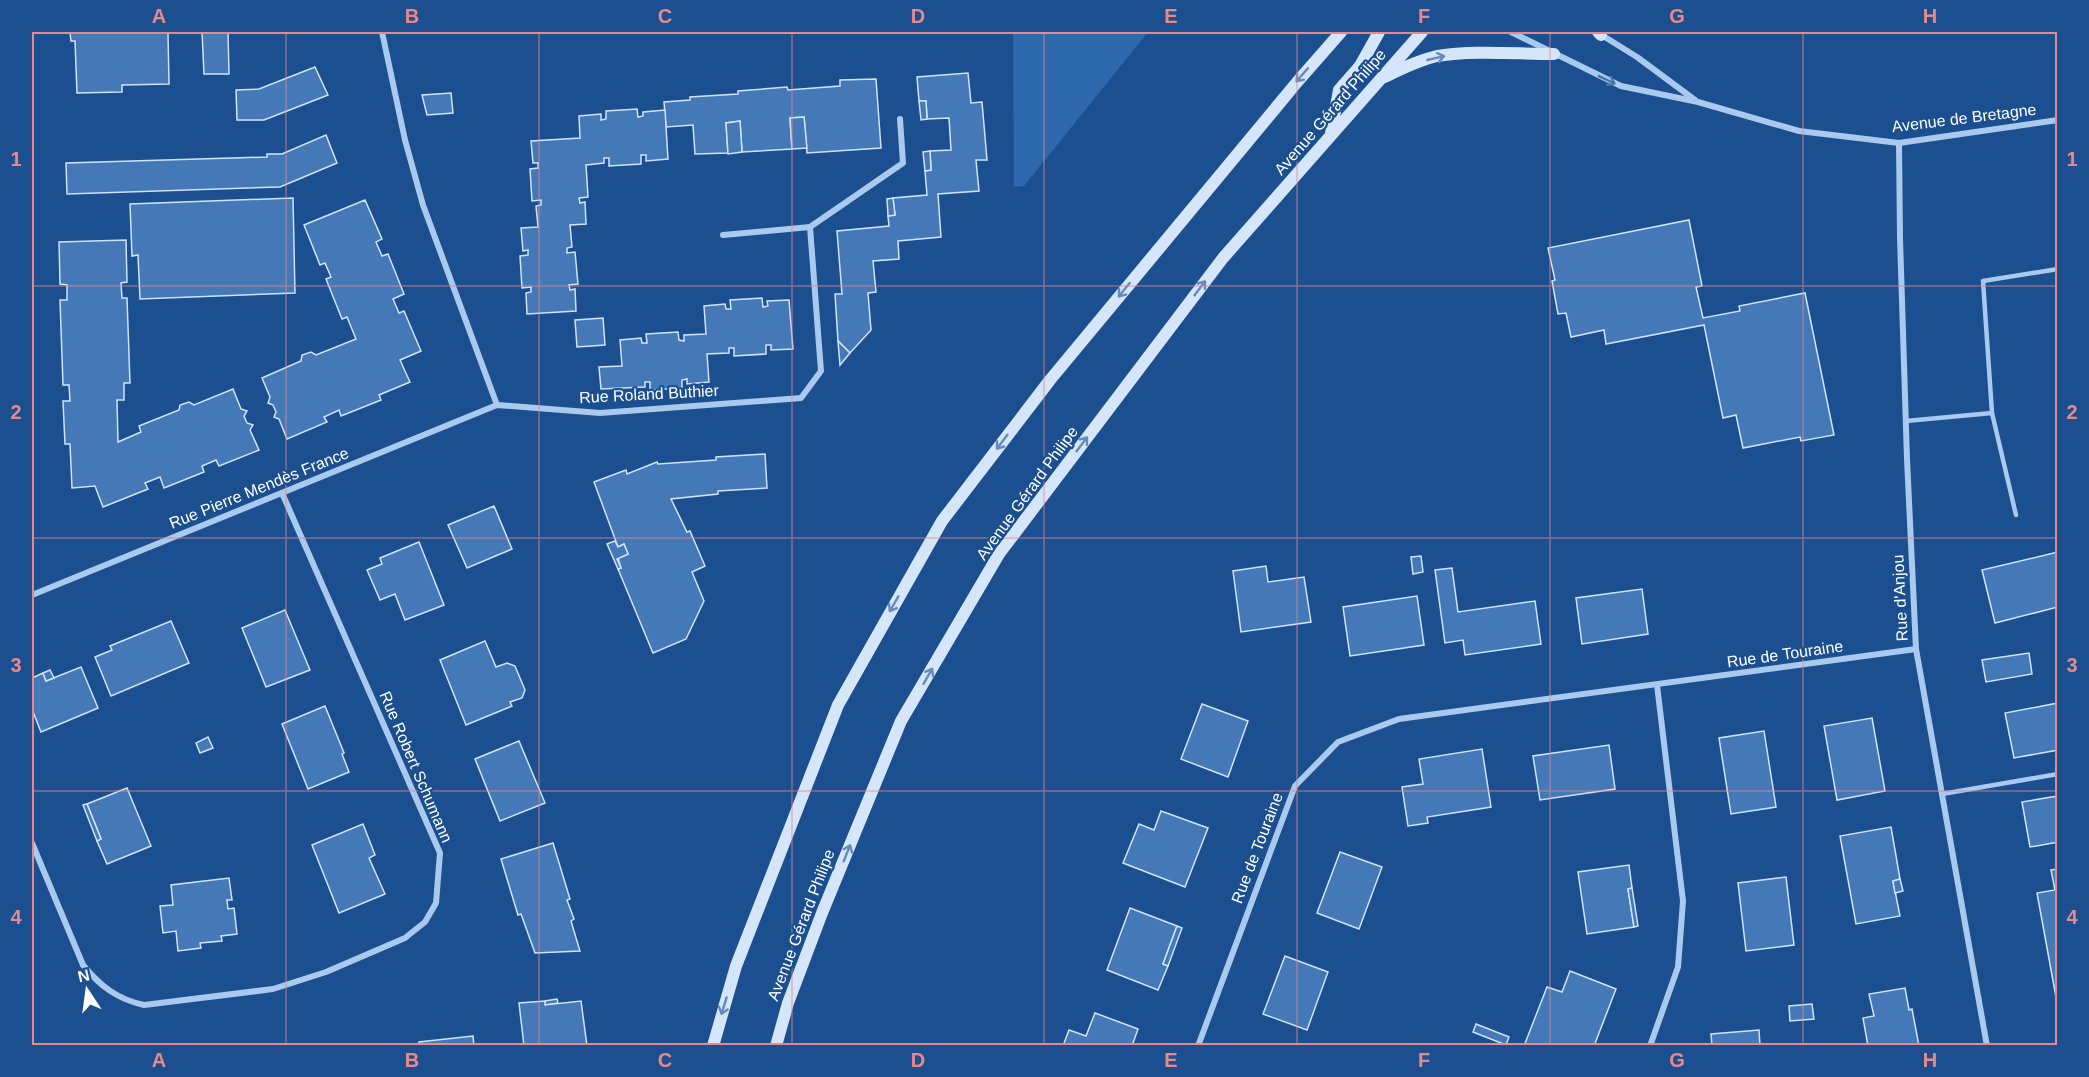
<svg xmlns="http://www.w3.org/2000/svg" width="2089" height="1077" viewBox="0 0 2089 1077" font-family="Arial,sans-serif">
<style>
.green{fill:#2e69ad}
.building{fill:#4478b7;stroke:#cfe3fa;stroke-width:1.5}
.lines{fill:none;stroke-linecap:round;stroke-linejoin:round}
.service{stroke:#a9c9ee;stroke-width:4.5}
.minor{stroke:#a9c9ee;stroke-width:6}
.secondary{stroke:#d6e6fa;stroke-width:12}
.oneway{stroke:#668bba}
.oneway2{stroke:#4674ac}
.grid{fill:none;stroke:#e88989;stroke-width:1.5;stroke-opacity:0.55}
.labels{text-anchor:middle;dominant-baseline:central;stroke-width:4.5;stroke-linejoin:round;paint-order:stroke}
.street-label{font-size:16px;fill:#fff;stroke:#1b4f8f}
.neatline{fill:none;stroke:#e88989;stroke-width:2}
.grid-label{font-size:20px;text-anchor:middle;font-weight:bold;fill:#e88989}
</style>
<rect width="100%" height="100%" fill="#1b4f8f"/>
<!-- green -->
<polygon class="green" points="1013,32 1148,32 1024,186 1014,187"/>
<!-- building -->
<g class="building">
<polygon points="70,32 173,32 168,33 169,84 122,85 122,92 77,93 75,41 71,41"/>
<polygon points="202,32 228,32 229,74 204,74"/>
<polygon points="315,67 328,95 264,120 237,120 236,90 259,89"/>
<polygon points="968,73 971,103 982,102 987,160 976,160 979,191 938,194 941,237 898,241 899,259 873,261 876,292 868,293 871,330 850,353 838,341 835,294 842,294 837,231 889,226 888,216 895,215 893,198 927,195 925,171 931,170 930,151 951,150 949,118 927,119 926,101 919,101 917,77"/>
<polygon points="876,79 881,148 807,153 804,117 790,118 792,149 742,152 740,121 726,123 728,153 695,154 693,125 666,127 664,102 690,100 690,97 738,94 738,91 787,87 788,90 840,86 840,80"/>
<polygon points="451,93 453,113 427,115 422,95"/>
<polygon points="919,101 926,101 927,119 921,120"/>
<polygon points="637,109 638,117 643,116 643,112 665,110 668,159 646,161 646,155 641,155 641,164 609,166 609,158 604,158 604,163 586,165 588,197 579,198 580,203 585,202 586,224 570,225 572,247 567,248 567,253 575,252 578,284 569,285 570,290 575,289 576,311 527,314 526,293 531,292 531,287 522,288 520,256 528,255 528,250 523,251 521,228 538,227 536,206 541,205 541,200 532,201 530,169 538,168 538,163 533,163 531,141 580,138 579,116 601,114 601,120 606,119 606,111"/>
<polygon points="804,117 807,148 792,149 790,118"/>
<polygon points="740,121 742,152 728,154 726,123"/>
<polygon points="326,135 337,163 280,187 67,194 66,163 267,157 267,154 282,154"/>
<polygon points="930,151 931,170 925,171 923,152"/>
<polygon points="293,198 295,293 140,299 138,255 132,256 130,204"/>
<polygon points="893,198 895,215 888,216 887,199"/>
<polygon points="365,200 382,239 376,242 382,256 388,254 404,294 393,299 399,313 404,311 421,351 400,360 410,382 379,395 381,400 341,416 339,410 324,417 327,422 287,439 279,419 274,417 276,412 273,405 268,403 270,397 262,378 301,361 302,355 311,352 316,355 356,339 347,317 342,319 326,279 331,277 325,263 320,265 304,225"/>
<polygon points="1689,220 1702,286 1696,287 1703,318 1740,311 1739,306 1805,293 1834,435 1801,441 1800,437 1743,448 1736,415 1723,418 1704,325 1606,344 1604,330 1571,337 1566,313 1558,314 1552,281 1555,280 1548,248"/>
<polygon points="126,240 127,282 121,283 122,298 127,298 130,383 124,383 124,400 117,400 118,442 141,432 139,426 179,410 180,405 189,402 194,405 233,389 241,409 247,411 244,416 247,423 253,425 250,430 259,450 219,466 216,460 202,466 204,472 164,488 160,477 145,483 148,489 103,507 95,486 72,488 70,444 65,444 63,401 70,401 69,385 63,385 60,300 67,300 67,285 60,284 59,242"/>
<polygon points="762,298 763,307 768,306 767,301 789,300 793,349 771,350 771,345 766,345 766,354 734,356 734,348 729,348 729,353 707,354 709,382 687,384 687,379 682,380 682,388 650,390 650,382 645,382 645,387 601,389 599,367 622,366 620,340 641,338 642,343 647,343 646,334 678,332 679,340 684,341 684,335 706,334 704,306 725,304 726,309 731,309 730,300"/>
<polygon points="603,318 605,345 577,347 575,320"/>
<polygon points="838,341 850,353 840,365"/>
<polygon points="765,454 767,488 718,491 718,494 671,499 687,532 690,531 705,566 692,572 704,601 686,639 653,653 618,569 621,568 618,558 628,554 624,544 618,547 594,482 626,470 627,474 657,462 658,464 716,460 716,457"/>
<polygon points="494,506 512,549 467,568 448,525"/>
<polygon points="615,541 618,547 624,544 628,554 617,559 621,568 618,569 607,544"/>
<polygon points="419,542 444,605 405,620 395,594 380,600 367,570 382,564 380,558"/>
<polygon points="2058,552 2058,607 1995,623 1982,570"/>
<polygon points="1421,556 1423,572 1413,574 1411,557"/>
<polygon points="1266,566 1268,582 1304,577 1311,622 1241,632 1233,571"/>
<polygon points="1452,568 1458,612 1535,601 1541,644 1465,655 1463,640 1445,643 1435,570"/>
<polygon points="1642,589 1648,634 1582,644 1576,598"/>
<polygon points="1417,596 1424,645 1350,656 1343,607"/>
<polygon points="285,610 310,670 266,687 242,628"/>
<polygon points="171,621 189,663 111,696 95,657 112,650 110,646"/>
<polygon points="485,641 496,667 507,663 515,666 525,690 522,698 510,702 512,706 466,725 440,660"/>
<polygon points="2029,653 2032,674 1986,682 1982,660"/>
<polygon points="81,667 98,708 41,732 32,709 32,678 43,673 46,681"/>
<polygon points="50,670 54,678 46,681 43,673"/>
<polygon points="2058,703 2058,750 2014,758 2005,713"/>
<polygon points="1202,704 1248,721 1228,777 1181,759"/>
<polygon points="325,706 344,753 342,754 349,772 308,789 282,724"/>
<polygon points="1872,718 1885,791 1837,800 1824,726"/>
<polygon points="1764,731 1776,807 1731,814 1719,738"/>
<polygon points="208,737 213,748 200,753 196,743"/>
<polygon points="519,741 545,803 500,821 475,759"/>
<polygon points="1609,745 1615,789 1540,800 1533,756"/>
<polygon points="1482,749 1491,807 1427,817 1428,823 1408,826 1402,787 1423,784 1419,759"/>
<polygon points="127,788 151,846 107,864 97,841 101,839 87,804"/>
<polygon points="2058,796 2058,842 2030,847 2022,802"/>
<polygon points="87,804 101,839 97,841 83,805"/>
<polygon points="1161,811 1208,828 1185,887 1123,863 1139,824 1154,830"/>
<polygon points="363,824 375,855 369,858 385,894 339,913 312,845"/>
<polygon points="1891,827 1900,879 1893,881 1900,916 1856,924 1840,836"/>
<polygon points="553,843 570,899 567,900 574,919 571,921 580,951 535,953 521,914 518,915 501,859"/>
<polygon points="1340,852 1382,867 1359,929 1317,913"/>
<polygon points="1629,865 1632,888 1628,889 1634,927 1587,934 1578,872"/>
<polygon points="2058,869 2058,1008 2037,893 2055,890 2051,870"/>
<polygon points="1786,877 1794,945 1746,951 1738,883"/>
<polygon points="229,878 232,900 227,900 228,909 234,908 237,934 221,936 222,941 200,943 201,948 178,951 176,931 163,933 160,906 173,905 171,885"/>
<polygon points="1900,879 1903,891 1895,893 1893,881"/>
<polygon points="1632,888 1638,926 1634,927 1628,889"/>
<polygon points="1130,908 1177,926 1163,964 1168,966 1158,990 1107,970"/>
<polygon points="1177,926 1182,928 1168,966 1163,964"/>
<polygon points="1285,956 1328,972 1307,1030 1263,1014"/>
<polygon points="1570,971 1616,989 1594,1046 1524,1046 1547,987 1562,992"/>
<polygon points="1905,988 1909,1010 1912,1009 1919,1046 1868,1046 1863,1018 1874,1016 1869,994"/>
<polygon points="557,999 558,1003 545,1005 545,1001"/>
<polygon points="545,1001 545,1005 581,1001 587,1046 524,1046 519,1003"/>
<polygon points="1812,1004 1814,1019 1790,1021 1789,1006"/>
<polygon points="1095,1013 1138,1029 1132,1046 1063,1046 1069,1030 1086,1036"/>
<polygon points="1476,1024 1509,1037 1506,1045 1473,1032"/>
<polygon points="1759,1030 1760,1046 1712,1046 1711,1034"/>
<polygon points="473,1036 474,1046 419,1046 419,1042"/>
</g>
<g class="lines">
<!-- service -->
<g class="service">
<polyline points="1992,413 2016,515"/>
<polyline points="1906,421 1992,413 1983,281 2058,269"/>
<polyline points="1942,794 2058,774"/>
</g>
<!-- minor -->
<g class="minor">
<polyline points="382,32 405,140 423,205 497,405"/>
<polyline points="1511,32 1621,86 1698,102 1799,131 1899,143 2058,120"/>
<polyline points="1600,34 1637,57 1695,100"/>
<polyline points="1899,143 1900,238 1907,459 1916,649 1987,1046"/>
<polyline points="723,235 810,227 903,163 900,119"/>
<polyline points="32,595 497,405 600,413 801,398 821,371 810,227"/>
<path d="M 32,843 L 83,965 C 100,986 117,999 144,1005 L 273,989 L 326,972 L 405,938 L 425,922 L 436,903 L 440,853 L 282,493"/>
<polyline points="1198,1046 1295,786 1338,742 1399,719 1916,649"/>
<polyline points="1650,1046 1678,967 1683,901 1657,685"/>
</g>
<!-- secondary -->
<g class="secondary">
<polyline points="1598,32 1601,35"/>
<path d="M 1385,77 C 1401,69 1419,60 1437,56 C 1475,50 1515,54 1554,54"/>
<polyline points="1331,133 1339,90 1360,66 1379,32"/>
<polyline points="713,1046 736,966 838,705 942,521 1050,380 1298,81 1341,32"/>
<polyline points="776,1046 788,1003 822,913 901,721 999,554 1223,258 1422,32"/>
</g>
</g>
<!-- one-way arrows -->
<defs><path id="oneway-shaft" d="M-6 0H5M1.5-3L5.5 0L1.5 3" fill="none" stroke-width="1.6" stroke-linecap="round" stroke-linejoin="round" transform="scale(1.5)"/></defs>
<g class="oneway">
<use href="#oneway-shaft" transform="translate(1436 58) rotate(-13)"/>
<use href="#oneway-shaft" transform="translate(1302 75) rotate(131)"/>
<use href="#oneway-shaft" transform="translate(1200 288) rotate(-53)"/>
<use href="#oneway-shaft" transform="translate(1124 290) rotate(129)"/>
<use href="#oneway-shaft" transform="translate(1002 442) rotate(127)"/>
<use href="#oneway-shaft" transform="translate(1082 444) rotate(-53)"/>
<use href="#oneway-shaft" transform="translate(894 604) rotate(120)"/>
<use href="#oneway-shaft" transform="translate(928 676) rotate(-60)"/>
<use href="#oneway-shaft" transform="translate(847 853) rotate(-68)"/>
<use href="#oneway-shaft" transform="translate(724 1006) rotate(107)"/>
</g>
<use class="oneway2" href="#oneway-shaft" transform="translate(1607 80) rotate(26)"/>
<!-- grid -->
<path class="grid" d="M 286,32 L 286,1046M 539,32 L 539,1046M 792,32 L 792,1046M 1044,32 L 1044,1046M 1297,32 L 1297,1046M 1550,32 L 1550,1046M 1803,32 L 1803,1046M 32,286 L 2058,286M 32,538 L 2058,538M 32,791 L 2058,791"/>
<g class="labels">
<!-- street labels -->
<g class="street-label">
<text transform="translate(1330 112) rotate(-49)">Avenue Gérard Philipe</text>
<text transform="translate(1964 118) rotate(-7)">Avenue de Bretagne</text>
<text transform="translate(649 394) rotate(-3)">Rue Roland Buthier</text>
<text transform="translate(259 488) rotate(-22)">Rue Pierre Mendès France</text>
<text transform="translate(1027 493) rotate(-54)">Avenue Gérard Philipe</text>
<text transform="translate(1900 598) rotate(-93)">Rue d'Anjou</text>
<text transform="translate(1785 654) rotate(-8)">Rue de Touraine</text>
<text transform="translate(416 767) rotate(67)">Rue Robert Schumann</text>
<text transform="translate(1257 848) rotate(-69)">Rue de Touraine</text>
<text transform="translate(801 925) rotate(-69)">Avenue Gérard Philipe</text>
</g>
</g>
<!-- border -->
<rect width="2089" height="1077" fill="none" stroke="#1b4f8f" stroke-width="66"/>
<!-- north arrow -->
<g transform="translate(87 990) rotate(347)" stroke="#1b4f8f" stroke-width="4.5" paint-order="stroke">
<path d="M0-4.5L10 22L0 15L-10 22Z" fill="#ffffff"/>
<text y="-9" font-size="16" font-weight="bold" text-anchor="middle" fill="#ffffff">N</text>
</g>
<rect x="33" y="33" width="2023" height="1011" class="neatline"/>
<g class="grid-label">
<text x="159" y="23">A</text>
<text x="412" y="23">B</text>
<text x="665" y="23">C</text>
<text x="918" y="23">D</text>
<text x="1171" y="23">E</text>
<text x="1424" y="23">F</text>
<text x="1677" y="23">G</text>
<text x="1930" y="23">H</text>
<text x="16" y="166">1</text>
<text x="2072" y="166">1</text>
<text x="16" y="419">2</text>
<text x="2072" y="419">2</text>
<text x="16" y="672">3</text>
<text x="2072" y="672">3</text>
<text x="16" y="924">4</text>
<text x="2072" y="924">4</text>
<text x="159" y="1067">A</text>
<text x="412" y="1067">B</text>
<text x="665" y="1067">C</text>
<text x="918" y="1067">D</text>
<text x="1171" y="1067">E</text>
<text x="1424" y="1067">F</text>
<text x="1677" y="1067">G</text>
<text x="1930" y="1067">H</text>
</g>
</svg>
